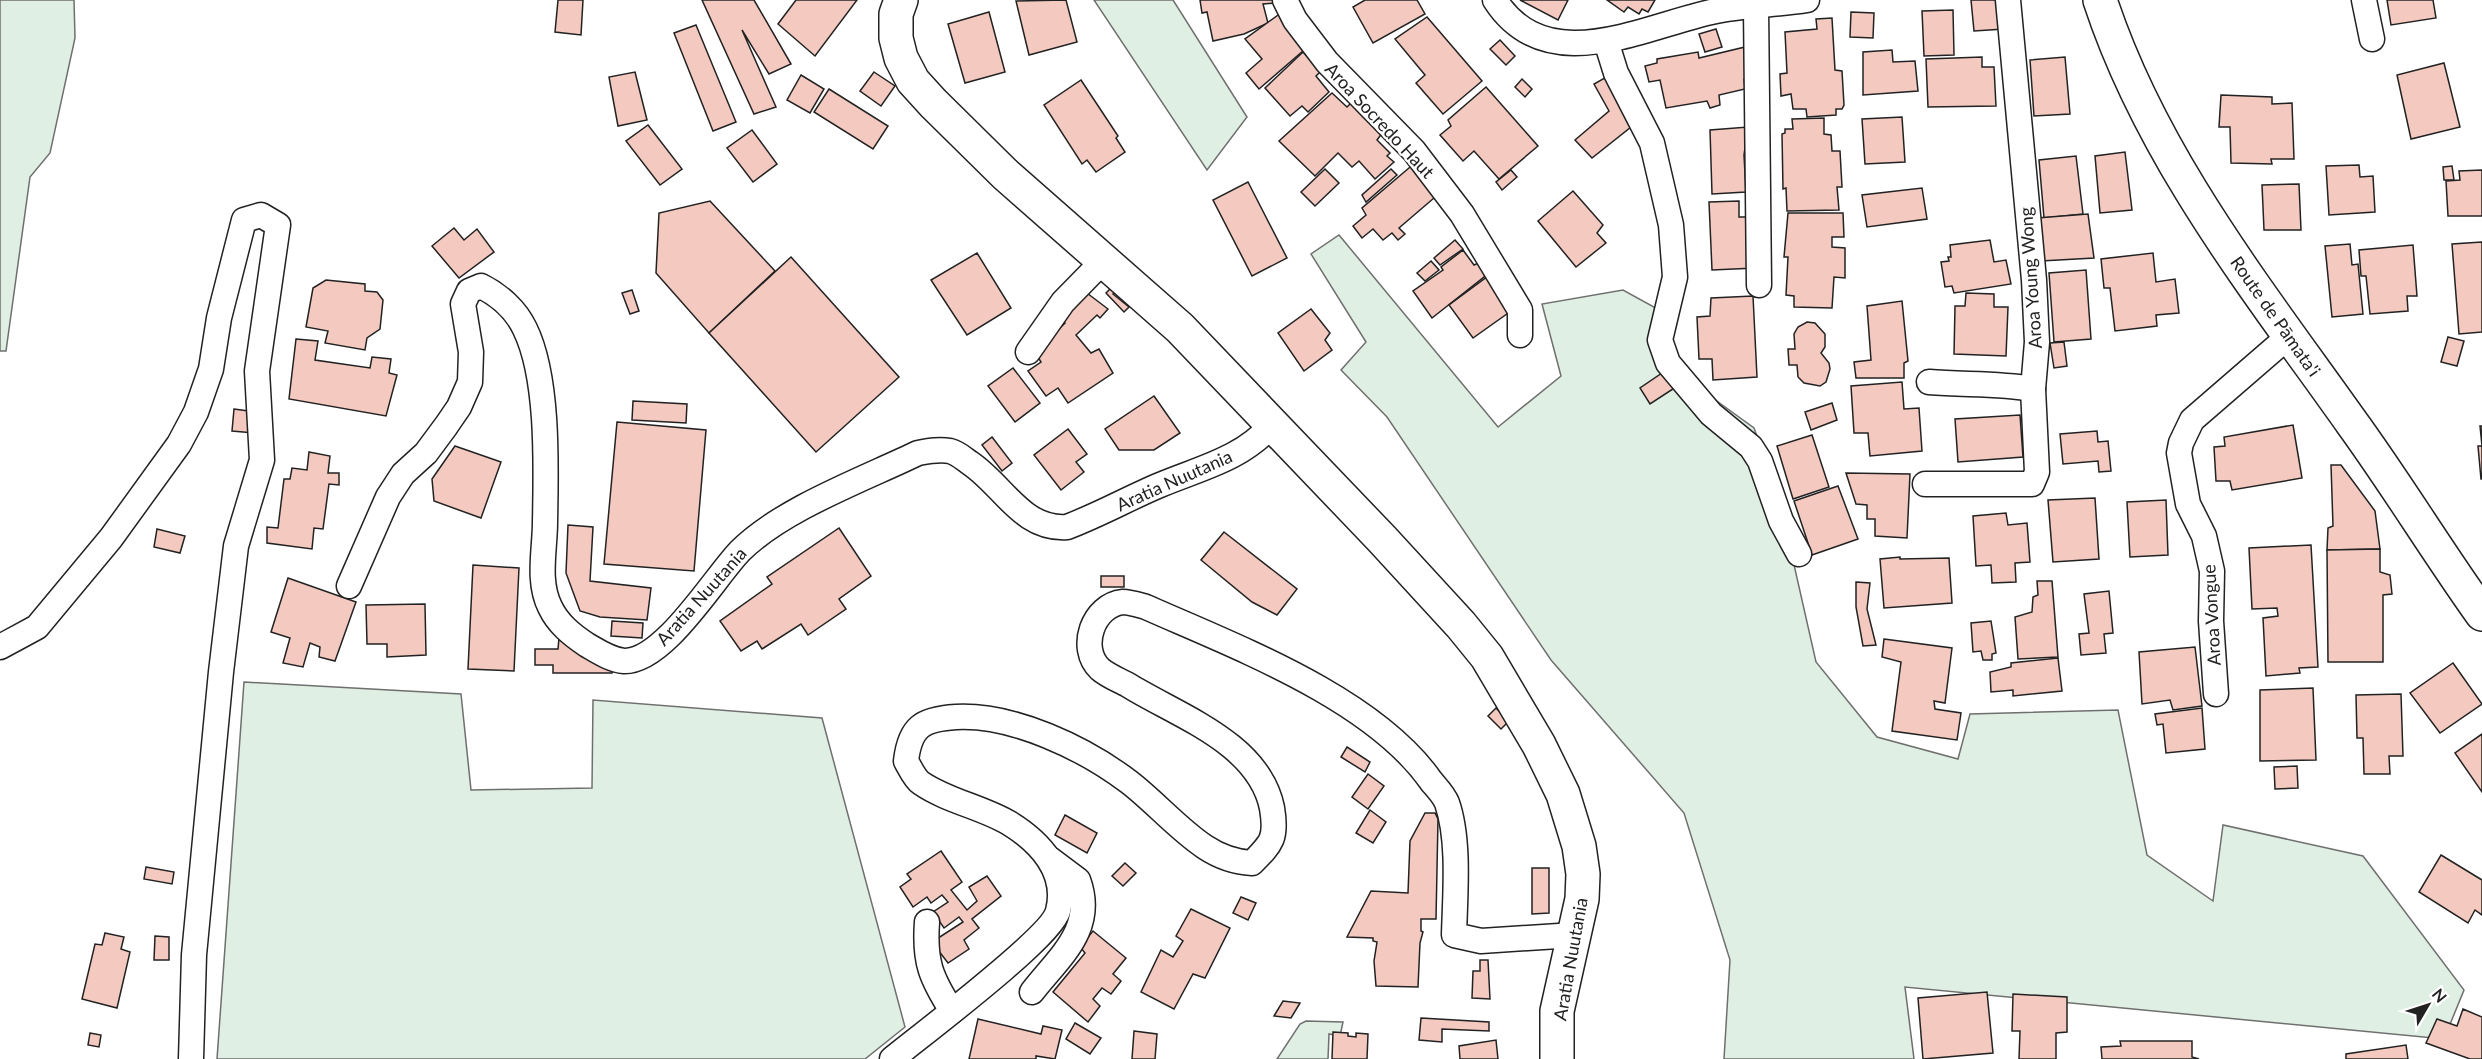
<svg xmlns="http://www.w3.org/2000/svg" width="2482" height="1059" viewBox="0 0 2482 1059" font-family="Lato,sans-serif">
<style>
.green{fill:#e0efe3;stroke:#6f6f6f;stroke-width:1.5}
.building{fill:#f3c9c0;stroke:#222;stroke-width:1.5}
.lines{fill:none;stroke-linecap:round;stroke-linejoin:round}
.street-casing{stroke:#222;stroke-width:27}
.secondary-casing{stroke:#222;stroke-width:36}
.street{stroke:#fff;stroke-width:24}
.secondary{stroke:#fff;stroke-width:33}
.labels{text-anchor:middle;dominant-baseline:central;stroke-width:4.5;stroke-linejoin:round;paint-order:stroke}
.street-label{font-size:18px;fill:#222;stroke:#fff}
</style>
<rect width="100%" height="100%" fill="#fff"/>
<!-- green -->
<g class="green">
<polygon points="0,0 74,0 75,38 50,153 30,177 6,351 0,351"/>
<polygon points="1094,0 1173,0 1247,117 1207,170"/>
<polygon points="1339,235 1498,427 1561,376 1542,304 1623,290 1663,312 1677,360 1703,391 1754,428 1778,494 1816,662 1877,737 1958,759 1970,714 2118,710 2147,855 2213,901 2223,825 2363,856 2464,990 2444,1039 1905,987 1914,1059 1724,1059 1730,960 1684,813 1551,660 1387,417 1341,370 1366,342 1311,254"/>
<polygon points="244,682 461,694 471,790 592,788 593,700 822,718 905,1027 865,1059 217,1059"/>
<polygon points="1306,1021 1343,1022 1340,1036 1329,1034 1328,1059 1277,1059 1300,1024"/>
</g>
<!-- building -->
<g class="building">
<polygon points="558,0 583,0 581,35 555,32"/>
<polygon points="702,0 754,0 791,64 769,74 742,30 776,107 754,114"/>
<polygon points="796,0 857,0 815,56 778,24"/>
<polygon points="1066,0 1077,42 1029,55 1016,1"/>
<polygon points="1200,0 1275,0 1276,3 1263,4 1268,23 1244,34 1213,41 1207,12 1202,13"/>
<polygon points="1365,0 1417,0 1425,14 1373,43 1353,7"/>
<polygon points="1520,0 1568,0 1558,20"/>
<polygon points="1607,0 1655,0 1648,12 1642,9 1639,14 1628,7 1624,12"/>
<polygon points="1971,0 2000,0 2004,29 1974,31"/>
<polygon points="2387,0 2433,0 2436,18 2391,25"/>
<polygon points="1285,10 1311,44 1259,89 1246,73 1262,59 1245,39"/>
<polygon points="1953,10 1954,55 1924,56 1922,11"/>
<polygon points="989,12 1005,72 965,83 948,24"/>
<polygon points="1851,12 1874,13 1873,38 1850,37"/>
<polygon points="1427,17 1482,81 1443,114 1416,83 1425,75 1395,39"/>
<polygon points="1832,18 1835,70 1842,71 1844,105 1842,109 1836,109 1836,115 1807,117 1806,109 1793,109 1791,94 1781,96 1780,74 1787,73 1785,32 1817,29 1816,19"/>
<polygon points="696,25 736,122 713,131 674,33"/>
<polygon points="1716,29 1722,47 1705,52 1699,34"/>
<polygon points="1500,40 1515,56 1506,65 1490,49"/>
<polygon points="1745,47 1750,77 1744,79 1745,89 1719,95 1720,105 1710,108 1707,101 1666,108 1660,80 1649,82 1645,66 1657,63 1657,59 1698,52 1699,58"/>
<polygon points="1892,50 1893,62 1915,61 1918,91 1863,95 1863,52"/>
<polygon points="1303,52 1321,71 1316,76 1329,92 1308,112 1302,106 1290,116 1265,88"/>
<polygon points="1982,57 1982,67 1994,67 1996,106 1928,107 1926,59"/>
<polygon points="2065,57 2070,114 2034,116 2030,60"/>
<polygon points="2444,63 2460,127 2411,139 2397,75"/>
<polygon points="635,72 647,120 618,126 609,77"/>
<polygon points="874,72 895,86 881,106 860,91"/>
<polygon points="801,75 824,89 810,113 787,100"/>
<polygon points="1610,75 1636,123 1592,158 1575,140 1609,111 1594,84"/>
<polygon points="1522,79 1532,89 1525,97 1515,87"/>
<polygon points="1081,80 1118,136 1116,138 1125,152 1096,172 1087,160 1082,164 1044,105"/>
<polygon points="1486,87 1538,146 1499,179 1474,151 1463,161 1440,135 1451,126 1448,120"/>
<polygon points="829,89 888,126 873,149 814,112"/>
<polygon points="1332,93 1347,107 1354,100 1383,132 1377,140 1390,153 1387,156 1394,162 1375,179 1359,161 1352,167 1338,153 1315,176 1279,141"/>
<polygon points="2221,95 2272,97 2272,104 2292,103 2294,159 2271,159 2272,164 2231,163 2230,127 2219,127"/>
<polygon points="1902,117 1905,162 1865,164 1862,119"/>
<polygon points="1824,118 1824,134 1831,135 1832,151 1840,151 1842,187 1837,187 1839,210 1787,211 1786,188 1783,189 1782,134 1785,133 1785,129 1793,129 1792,119"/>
<polygon points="648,125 682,169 660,185 626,141"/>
<polygon points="1748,127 1744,155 1746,192 1712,194 1710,130"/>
<polygon points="752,130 777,164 753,182 727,148"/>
<polygon points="2125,152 2132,210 2100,213 2095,156"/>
<polygon points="2076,156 2083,214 2044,218 2039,160"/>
<polygon points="1416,162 1441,192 1399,228 1405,234 1398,240 1392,233 1383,240 1373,229 1362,238 1353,226 1366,215 1362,208"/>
<polygon points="2359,165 2360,177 2373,176 2375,212 2329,215 2326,166"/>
<polygon points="2452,166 2454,180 2444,180 2443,167"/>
<polygon points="1325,169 1339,183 1315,206 1301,192"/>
<polygon points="1391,169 1397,175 1366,202 1362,195"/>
<polygon points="1511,170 1517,177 1502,190 1496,182"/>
<polygon points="2482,170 2482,216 2448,216 2446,181 2460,180 2459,171"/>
<polygon points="1248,182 1287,258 1252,276 1213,200"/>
<polygon points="2299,184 2301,230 2264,230 2262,185"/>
<polygon points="1922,188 1927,219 1867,227 1862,195"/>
<polygon points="1573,191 1603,225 1597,233 1606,243 1576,267 1538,221"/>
<polygon points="710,201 775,271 709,333 656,273 659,213"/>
<polygon points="1739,201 1739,217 1755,217 1756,268 1712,270 1709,202"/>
<polygon points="1788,213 1843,213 1844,237 1832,237 1832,247 1845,248 1845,278 1834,277 1832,308 1794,307 1794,296 1786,295 1788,257 1784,257"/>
<polygon points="2088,214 2094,258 2041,261 2037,218"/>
<polygon points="454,228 464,240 477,229 494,252 459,278 432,246"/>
<polygon points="1455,240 1463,249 1440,265 1434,258"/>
<polygon points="1990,240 1994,262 2006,260 2011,284 1954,293 1952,286 1945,287 1941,262 1949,261 1948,257 1951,257 1950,245"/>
<polygon points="2482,242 2482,332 2459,334 2452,244"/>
<polygon points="2350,244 2352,265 2358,264 2363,314 2332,317 2325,246"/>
<polygon points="2413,245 2417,296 2407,296 2408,311 2370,314 2366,276 2361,276 2359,250"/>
<polygon points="1463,250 1474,265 1481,262 1489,273 1432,318 1413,291 1443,270 1441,267"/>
<polygon points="977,253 1011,308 967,335 931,280"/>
<polygon points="2153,253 2156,282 2175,279 2179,313 2156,315 2157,326 2115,331 2110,288 2104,288 2101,259"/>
<polygon points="791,257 899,377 816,452 709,333"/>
<polygon points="1431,261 1439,270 1425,281 1417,273"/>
<polygon points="2086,270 2091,339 2054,342 2049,273"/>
<polygon points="1495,271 1511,311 1473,338 1449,305"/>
<polygon points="326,280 365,284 365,291 377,292 383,300 380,329 367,338 365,350 325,343 328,331 306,327 313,288"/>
<polygon points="1116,283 1120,288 1113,294 1129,307 1124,312 1106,293"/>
<polygon points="632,290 639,311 630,314 622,293"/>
<polygon points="1083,290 1108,309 1100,318 1097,315 1076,335 1091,353 1099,349 1113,373 1068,403 1058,388 1046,396 1028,371 1041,362 1035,352 1065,323 1059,318"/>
<polygon points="1966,293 1994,294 1994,307 2008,307 2006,356 1954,354 1955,306 1965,306"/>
<polygon points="1753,296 1757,377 1713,380 1712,359 1699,359 1697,317 1710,316 1711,298"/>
<polygon points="1902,301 1908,361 1904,363 1904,378 1856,378 1854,362 1871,360 1867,306"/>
<polygon points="1311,309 1330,333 1325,340 1332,350 1304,371 1278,333"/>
<polygon points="1807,322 1815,323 1825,334 1825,347 1821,353 1829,363 1830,369 1826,382 1820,386 1804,383 1798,377 1797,365 1789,365 1788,349 1795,349 1794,334 1798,327"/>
<polygon points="2448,337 2464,341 2457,366 2441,362"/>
<polygon points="296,339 318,341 315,360 370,368 372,357 391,359 389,373 397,375 386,416 289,399"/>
<polygon points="2064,342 2067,366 2054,368 2050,343"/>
<polygon points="1013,368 1040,403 1015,422 988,386"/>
<polygon points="1665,371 1676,387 1650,404 1640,388"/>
<polygon points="1902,382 1904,409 1919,408 1922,451 1870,456 1868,433 1854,433 1851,386"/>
<polygon points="1154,396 1180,433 1154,450 1119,450 1105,429"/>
<polygon points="633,401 687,404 686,423 632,420"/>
<polygon points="1832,403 1837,420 1811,430 1805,412"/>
<polygon points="234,409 256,412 254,433 232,431"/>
<polygon points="2020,415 2023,457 1958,462 1955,419"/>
<polygon points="617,422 706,430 694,571 604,564"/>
<polygon points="2293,425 2302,478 2232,490 2230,481 2216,481 2214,447 2225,446 2224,437"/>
<polygon points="2480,426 2482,426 2482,479 2481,479 2478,446 2482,446"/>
<polygon points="1068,429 1087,454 1076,462 1084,472 1061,490 1034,455"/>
<polygon points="2097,431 2098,442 2108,441 2111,471 2099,472 2098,461 2063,464 2060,434"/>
<polygon points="1812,435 1829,487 1793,499 1777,446"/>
<polygon points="992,437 1012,463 1002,471 982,445"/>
<polygon points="455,446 501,462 481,518 434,501 432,479"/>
<polygon points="309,452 330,456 328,473 339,473 339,485 329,484 323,529 314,528 312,549 267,543 267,527 278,528 284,479 290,479 292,468 307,470"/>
<polygon points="2331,465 2341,465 2375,511 2380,549 2327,550 2328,528 2333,526"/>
<polygon points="1846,473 1910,474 1907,538 1875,536 1875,519 1867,519 1867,505 1856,504"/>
<polygon points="1838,486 1858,539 1812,555 1794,501"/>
<polygon points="2095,498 2099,559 2053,562 2048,500"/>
<polygon points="2166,500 2168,555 2130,557 2127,502"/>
<polygon points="2006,513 2008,525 2027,523 2030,562 2015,563 2016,582 1992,583 1991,565 1976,566 1973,516"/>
<polygon points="568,525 593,527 590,581 651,588 647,620 600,617 580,611 566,573"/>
<polygon points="839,528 871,576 839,599 846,609 808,635 801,624 762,649 757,641 741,651 720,621 772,584 767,577"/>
<polygon points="157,529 185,536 180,553 154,547"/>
<polygon points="1224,532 1297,589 1277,615 1252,602 1201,560"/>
<polygon points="2311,545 2318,667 2299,668 2300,673 2266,676 2263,618 2278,616 2277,608 2252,609 2249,548"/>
<polygon points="2380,549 2380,572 2390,575 2392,594 2383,595 2383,662 2328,662 2327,550"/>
<polygon points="1900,557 1900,559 1949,558 1952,603 1884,608 1880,559"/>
<polygon points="473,565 519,568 514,671 468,669"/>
<rect x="1101" y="576" width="23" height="11"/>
<polygon points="288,578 356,602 335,661 319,657 320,647 310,643 303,667 283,663 290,638 271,632"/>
<polygon points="2037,581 2052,581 2058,657 2018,659 2015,617 2032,612 2033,597 2038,595"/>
<polygon points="1856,582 1870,583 1867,609 1876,645 1863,646 1856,607"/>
<polygon points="2109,591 2113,633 2104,634 2106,653 2081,655 2079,634 2089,633 2084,594"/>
<polygon points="425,604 426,655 387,657 387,644 367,644 366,605"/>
<polygon points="612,621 643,623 642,638 611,636"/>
<polygon points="1991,621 1996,653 1992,654 1992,660 1983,660 1981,651 1973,652 1971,623"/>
<polygon points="559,638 615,666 612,673 553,673 553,665 535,665 535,649 558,649"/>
<polygon points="1884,639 1952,648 1945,703 1934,701 1935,709 1961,713 1957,740 1892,731 1901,662 1882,657"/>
<polygon points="2195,647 2202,706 2173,710 2170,700 2142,704 2139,652"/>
<polygon points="2058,658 2062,691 2013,696 2013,690 1991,692 1990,672 2011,667 2011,663"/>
<polygon points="2453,663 2482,704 2440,733 2410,693"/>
<polygon points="2313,688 2316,760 2260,761 2260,690"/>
<polygon points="2401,694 2403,756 2389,756 2390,774 2364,774 2363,738 2357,738 2356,695"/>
<polygon points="1496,708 1509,721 1501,729 1488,716"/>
<polygon points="2202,708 2205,749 2166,753 2163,724 2157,725 2155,714"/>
<polygon points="2482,734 2482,792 2455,753"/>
<polygon points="1347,747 1370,762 1365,772 1341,757"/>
<polygon points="2297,766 2298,788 2275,789 2274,767"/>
<polygon points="1368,774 1384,786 1368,809 1352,797"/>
<polygon points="1370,810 1386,822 1373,843 1356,833"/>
<polygon points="1425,813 1435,813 1438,819 1436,919 1421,919 1421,931 1423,932 1420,943 1418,987 1376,986 1374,961 1377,942 1373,941 1373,938 1347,937 1371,891 1408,893 1410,841"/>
<polygon points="1065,815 1097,833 1087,853 1055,835"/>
<polygon points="941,851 962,882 951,890 967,910 977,901 969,887 987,876 1001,896 972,919 979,928 964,940 969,949 948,963 932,942 963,922 959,917 944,928 933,912 948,902 942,895 931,903 927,897 913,907 900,887 911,879 907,874"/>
<polygon points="2441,855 2482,880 2482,915 2475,910 2468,923 2419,892"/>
<polygon points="1125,863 1136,873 1123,886 1112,876"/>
<polygon points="146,867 174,872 172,884 144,879"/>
<polygon points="1532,868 1549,868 1549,913 1532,914"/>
<polygon points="1241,897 1256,903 1248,920 1233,913"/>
<polygon points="1191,909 1230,928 1205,978 1193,974 1174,1009 1141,992 1161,950 1173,957 1183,941 1176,936"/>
<polygon points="1093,931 1126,958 1113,974 1121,981 1111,994 1102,988 1093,999 1100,1006 1088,1022 1053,992 1085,953 1080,947"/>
<polygon points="105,933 124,937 121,949 130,952 117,1008 82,999 95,944 102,945"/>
<polygon points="155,936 169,937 169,960 154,960"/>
<polygon points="1480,960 1488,960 1490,999 1472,998 1473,971 1480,971"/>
<polygon points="1987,992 1993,1053 1923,1059 1918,998"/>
<polygon points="2013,994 2067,997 2067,1032 2056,1033 2056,1059 2019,1059 2020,1031 2012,1031"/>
<polygon points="1283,1001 1300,1003 1291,1018 1274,1016"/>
<polygon points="2463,1009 2482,1017 2482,1059 2470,1059 2426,1043 2437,1019 2457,1026"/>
<polygon points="1421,1018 1489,1022 1489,1031 1442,1029 1442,1042 1419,1040"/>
<polygon points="978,1019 1041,1034 1043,1026 1062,1030 1055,1059 1036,1056 1036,1059 969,1059"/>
<polygon points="1075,1023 1101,1038 1090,1054 1066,1039"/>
<polygon points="1134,1031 1157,1034 1155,1059 1132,1059"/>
<polygon points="1333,1032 1348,1033 1348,1036 1356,1037 1356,1033 1368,1034 1367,1059 1332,1059"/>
<polygon points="90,1033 101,1035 99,1047 88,1045"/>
<polygon points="1496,1040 1498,1059 1460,1059 1459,1046"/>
<polygon points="2120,1041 2192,1041 2192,1057 2199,1059 2102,1059 2101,1047 2121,1046"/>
<polygon points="2406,1045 2408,1059 2346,1059 2346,1054"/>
</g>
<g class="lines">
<!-- street casing -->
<g class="street-casing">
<g id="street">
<polyline points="1285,0 1295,20 1327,62 1414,151 1462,214 1520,310 1520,335"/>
<path d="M 1495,0 C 1546,79 1640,28 1711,12 C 1742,5 1776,5 1807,0"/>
<polyline points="2364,0 2372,39"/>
<polyline points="1756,7 1759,285"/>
<polyline points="1606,41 1616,73 1652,143 1671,225 1675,277 1660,340 1668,363 1711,414 1751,447 1760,461 1781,521 1799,554"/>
<polyline points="1028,352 1063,302 1104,260"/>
<path d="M 1929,382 C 1964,385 1999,383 2033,389"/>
<polyline points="1925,484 2032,484 2037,472 2033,389 2037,342 2034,280 2008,0"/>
<path d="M 349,586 L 388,497 L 403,474 L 426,453 L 446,426 L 459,407 L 470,382 L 471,352 L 463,304 L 469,291 L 481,286 C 499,295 516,310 525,329 C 549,378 546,468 545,522 C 545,550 537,581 550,607 C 558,624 572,635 587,645 C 599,652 611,660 624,661 C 664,662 714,578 740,551 C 782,509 864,479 918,453 C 929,451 939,449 950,451 C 958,453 964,459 970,463 C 1004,486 1022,530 1067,527 C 1099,515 1129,498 1160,485 C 1203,467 1240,460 1273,424"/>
<polyline points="0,647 37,627 111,538 179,444 196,412 211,369 219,318 244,220 261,215 278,225 257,371 262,460 236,546 221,672 194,955 191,1059"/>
<polyline points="2216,694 2211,621 2212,571 2204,536 2188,504 2179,453 2181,443 2192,420 2289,336"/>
<path d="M 927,922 C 924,962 931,978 952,1011"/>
<path d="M 1032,992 C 1060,956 1096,929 1078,880 L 1050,859"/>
<path d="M 892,1059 C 920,1036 1052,937 1058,911 C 1068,872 1040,842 1009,823 C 982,807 947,801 921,783 C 915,779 910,768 906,761 C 910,727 922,719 956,717 C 1013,714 1084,748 1129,782 C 1155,802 1178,829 1205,847 C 1220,857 1234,862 1252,863 C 1272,843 1277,838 1272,808 C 1259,743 1178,716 1128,685 C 1119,680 1108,676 1100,669 C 1078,648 1093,605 1123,602 C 1130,602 1139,605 1146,607 C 1236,647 1373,698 1431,781 C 1436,787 1444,795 1447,803 C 1460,840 1455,896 1454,935 L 1481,941 L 1574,935"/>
</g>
</g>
<!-- secondary casing -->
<g class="secondary-casing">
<g id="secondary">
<polyline points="901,0 896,14 896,38 901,58 913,81 933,103 1005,174 1180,328 1382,539 1461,625 1487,657 1539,745 1563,794 1579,846 1583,874 1582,899 1557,1011 1557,1059"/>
<path d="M 2100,0 C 2152,158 2257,289 2352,423 C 2397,485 2437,551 2482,614"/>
</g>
</g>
<!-- street -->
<use href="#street" class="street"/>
<!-- secondary -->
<use href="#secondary" class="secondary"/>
</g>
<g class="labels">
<!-- street labels -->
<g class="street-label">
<text transform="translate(1380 120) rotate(47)">Aroa Socredo Haut</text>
<text transform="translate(2030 278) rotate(-94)">Aroa Young Wong</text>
<text transform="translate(2276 316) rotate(55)">Route de Pāmata'i</text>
<text transform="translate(1174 480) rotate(-24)">Aratia Nuutania</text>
<text transform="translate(701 596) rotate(-48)">Aratia Nuutania</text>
<text transform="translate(2211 615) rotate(-93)">Aroa Vongue</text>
<text transform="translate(1570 959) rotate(-80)">Aratia Nuutania</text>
</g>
</g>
<!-- north arrow -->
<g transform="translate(2428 1005) rotate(51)" stroke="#ffffff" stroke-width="4.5" paint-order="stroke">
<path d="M0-4.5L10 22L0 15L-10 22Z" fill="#222222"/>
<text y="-9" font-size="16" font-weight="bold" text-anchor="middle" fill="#222222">N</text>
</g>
</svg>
